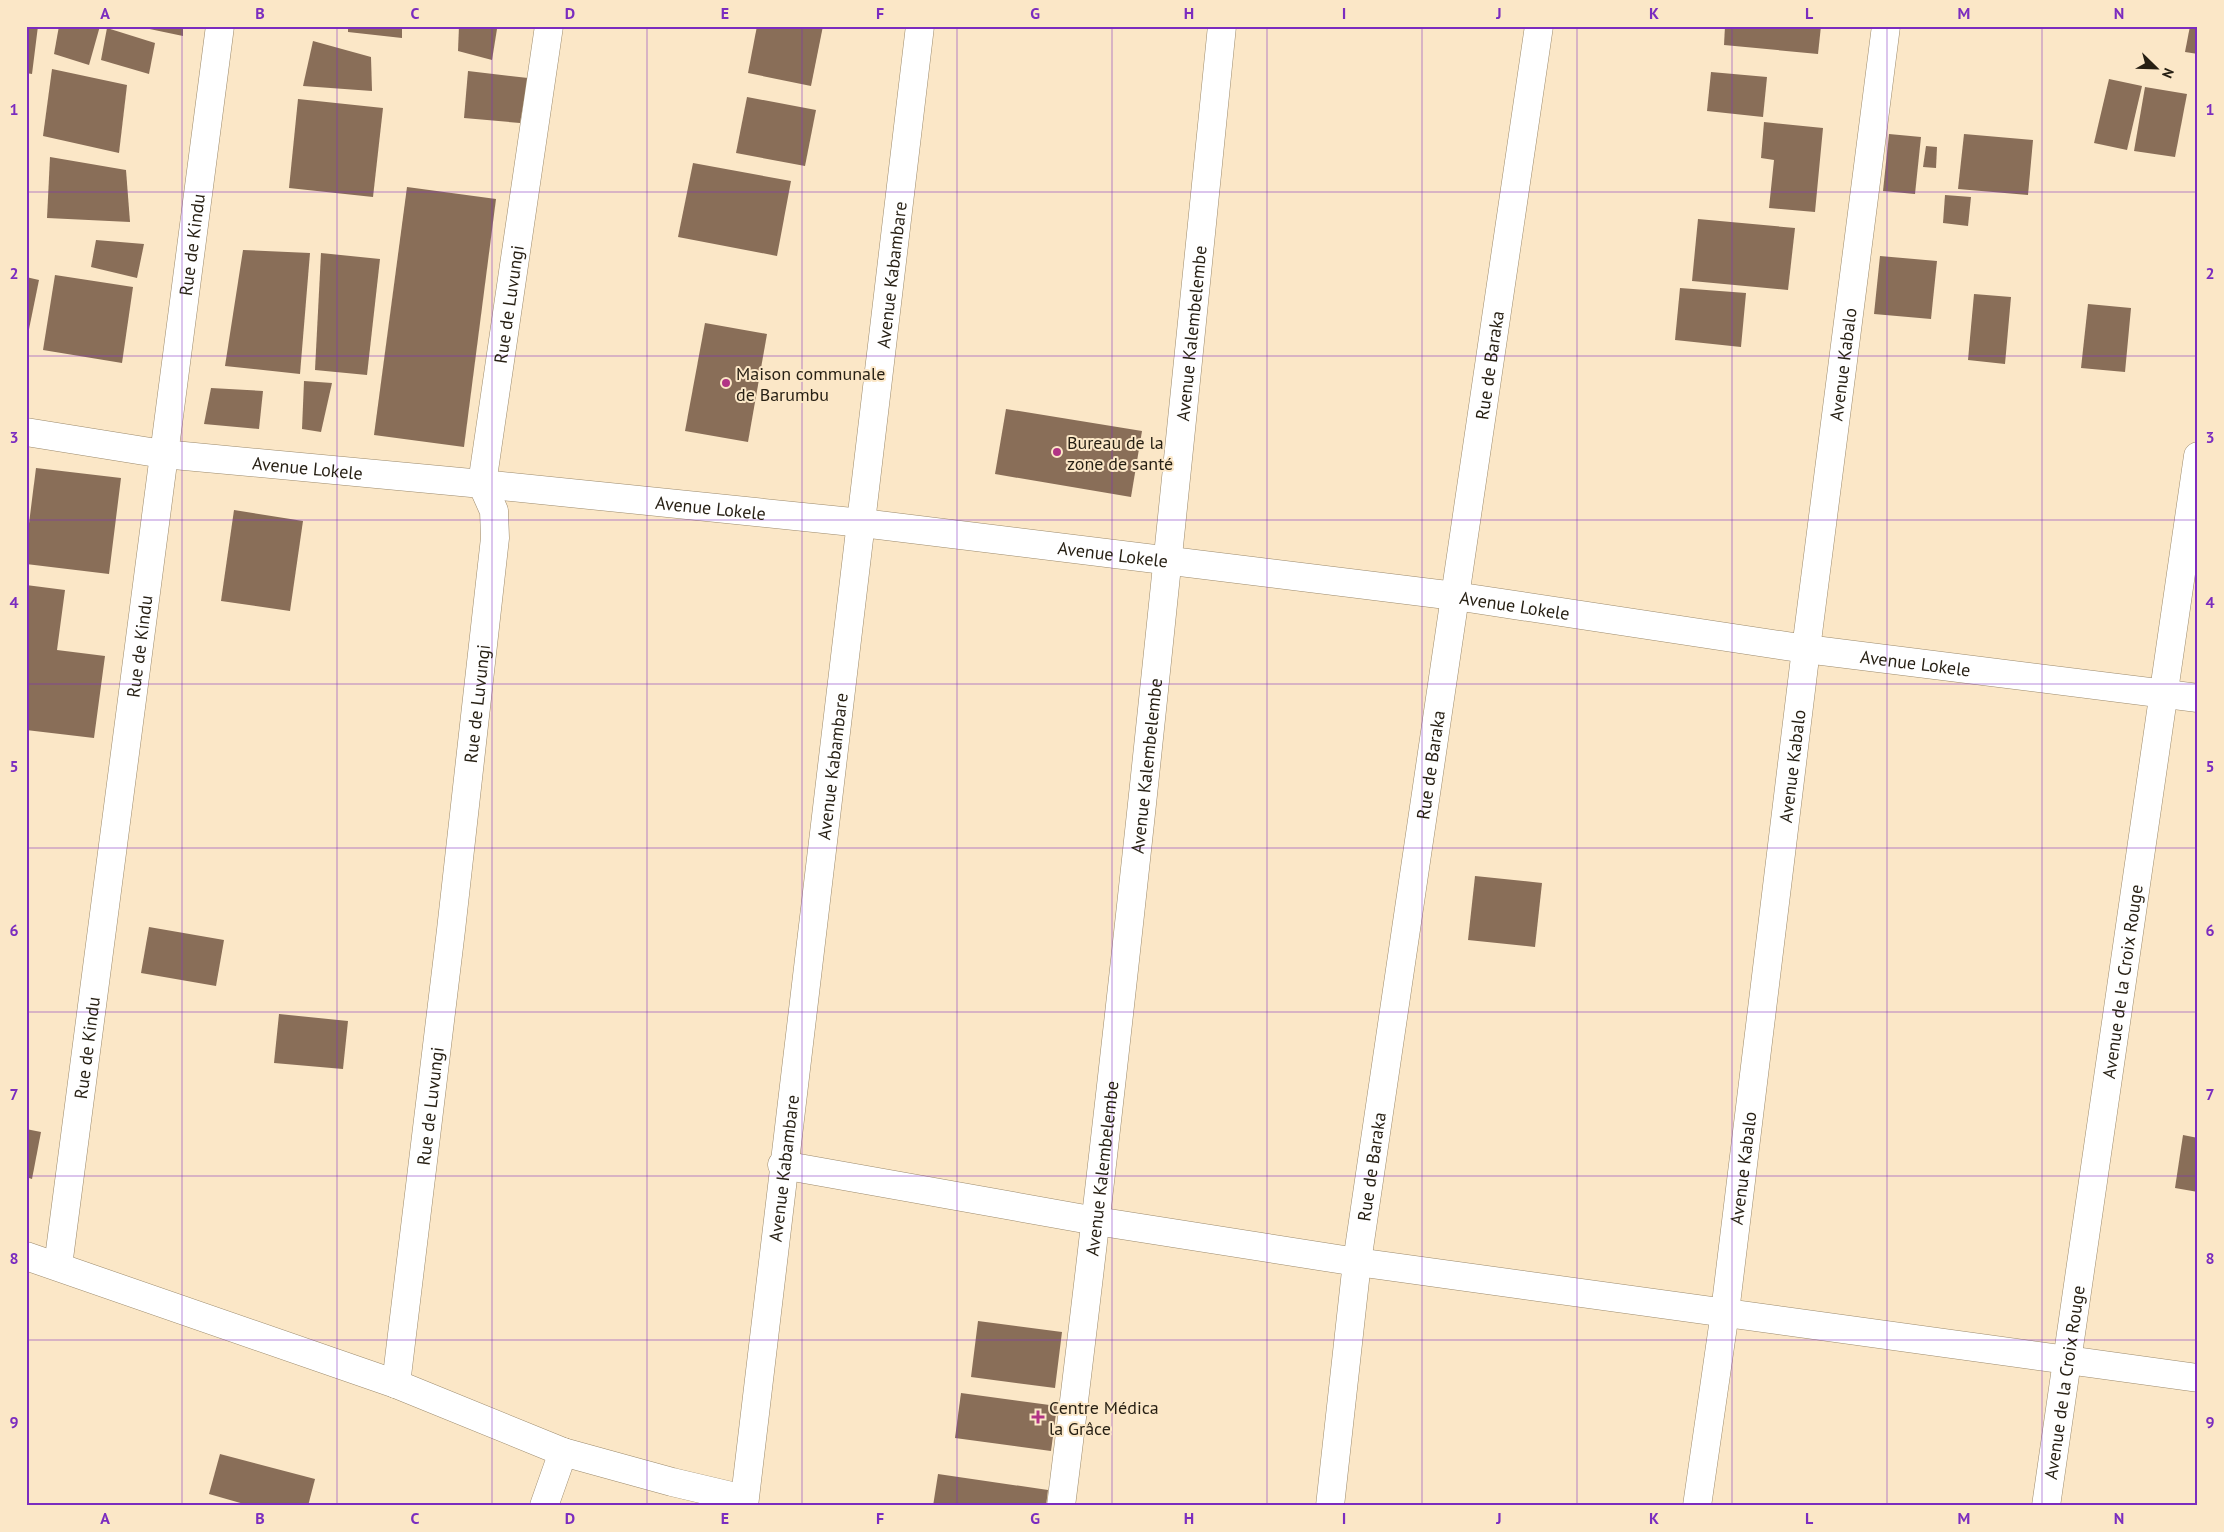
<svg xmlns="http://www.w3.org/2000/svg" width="2224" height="1532" viewBox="0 0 2224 1532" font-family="'PT Sans',sans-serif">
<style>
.building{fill:#896e58}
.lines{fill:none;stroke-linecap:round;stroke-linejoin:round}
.minor-casing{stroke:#9c8a6c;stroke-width:29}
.major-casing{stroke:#9c8a6c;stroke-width:29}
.minor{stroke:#fff;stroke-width:28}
.major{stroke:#fff;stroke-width:28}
.grid{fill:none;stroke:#7b2cbf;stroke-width:1;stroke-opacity:0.55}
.poi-dot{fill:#b13485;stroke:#fbe7c7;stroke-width:2}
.labels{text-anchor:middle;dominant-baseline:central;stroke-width:4;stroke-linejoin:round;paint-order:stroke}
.street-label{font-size:18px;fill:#261f13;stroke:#fbe7c7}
.poi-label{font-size:18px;fill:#261f13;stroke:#fbe7c7;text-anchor:start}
.neatline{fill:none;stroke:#7b2cbf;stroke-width:2}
.grid-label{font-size:16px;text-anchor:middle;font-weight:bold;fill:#7b2cbf}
</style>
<rect width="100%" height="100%" fill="#fbe7c7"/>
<!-- building -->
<g class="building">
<polygon points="26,26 38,26 32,74 26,73"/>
<polygon points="59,26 100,26 89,65 54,54"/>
<polygon points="140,26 183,26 183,36 140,27"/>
<polygon points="348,26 402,26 402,38 348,32"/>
<polygon points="459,26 487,26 497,29 492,60 458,51"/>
<polygon points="757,26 823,26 811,86 748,73"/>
<polygon points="1725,26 1821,26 1818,54 1724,45"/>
<polygon points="2190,26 2198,26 2198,54 2185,52"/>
<polygon points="107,28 155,43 149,74 101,60"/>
<polygon points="313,41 371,57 372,91 303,86"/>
<polygon points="52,69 127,85 119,153 43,136"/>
<polygon points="468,71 528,78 520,123 464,118"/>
<polygon points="1711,72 1767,77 1763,117 1707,111"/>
<polygon points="2109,79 2142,86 2127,150 2094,143"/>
<polygon points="2145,87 2187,94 2175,157 2134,151"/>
<polygon points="747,97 816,110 805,166 736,153"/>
<polygon points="298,99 383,108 373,197 289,188"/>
<polygon points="1764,122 1823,128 1815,212 1769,208 1774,160 1761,158"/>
<polygon points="1889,134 1921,137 1915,194 1883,191"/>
<polygon points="1964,134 2033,140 2028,195 1958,189"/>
<polygon points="1926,146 1937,147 1936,168 1923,167"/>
<polygon points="50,157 126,170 130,222 47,218"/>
<polygon points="693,163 791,181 777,256 678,237"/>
<polygon points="407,187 496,199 464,447 374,435"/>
<polygon points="1945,195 1971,197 1968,226 1943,223"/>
<polygon points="1698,219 1795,228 1788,290 1692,281"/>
<polygon points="96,240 144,244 137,278 91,267"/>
<polygon points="243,250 310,253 300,374 225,366"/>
<polygon points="321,253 380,259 367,375 315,370"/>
<polygon points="1880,256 1937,261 1931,319 1874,314"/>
<polygon points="55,275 133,287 122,363 43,350"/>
<polygon points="26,277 39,280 27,339 26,339"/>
<polygon points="1680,288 1746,293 1741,347 1675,340"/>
<polygon points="1974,294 2011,297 2005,364 1968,360"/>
<polygon points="2088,304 2131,308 2125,372 2081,368"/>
<polygon points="705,323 767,334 748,442 685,431"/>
<polygon points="304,381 332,383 321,432 302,429"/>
<polygon points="211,388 263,391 259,429 204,424"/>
<polygon points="1006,409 1142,431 1131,497 995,474"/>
<polygon points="36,468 121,478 109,574 26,564 26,547"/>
<polygon points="234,510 303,521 290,611 221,601"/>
<polygon points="26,585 65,590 57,650 105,656 94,738 26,730"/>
<polygon points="1475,876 1542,883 1535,947 1468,940"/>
<polygon points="149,927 224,940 216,986 141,973"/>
<polygon points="279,1014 348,1021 343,1069 274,1063"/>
<polygon points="26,1129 41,1132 32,1179 26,1177"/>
<polygon points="2183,1135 2198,1138 2198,1192 2175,1188"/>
<polygon points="978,1321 1062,1332 1055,1388 971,1377"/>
<polygon points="961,1393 1057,1406 1051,1451 955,1438"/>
<polygon points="220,1454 315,1479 308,1506 251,1506 209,1494"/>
<polygon points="938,1474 1048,1490 1046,1506 933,1506"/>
</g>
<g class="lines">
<!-- minor casing -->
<g class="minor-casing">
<g id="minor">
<path id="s1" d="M 26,432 L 163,454 L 482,484 L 862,523 L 1455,596 L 1806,649 L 2198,698"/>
<polyline points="782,1165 1096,1221 1357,1262 2198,1378"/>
<polyline points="26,1256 396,1384 563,1452 672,1482 744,1499"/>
<path id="s2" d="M 58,1266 L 220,26"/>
<path id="s3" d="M 396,1384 L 451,930 L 495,538 L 494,511 L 482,484 L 549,26"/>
<polyline points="544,1506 563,1452"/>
<path id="s4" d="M 1061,1506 C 1123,1013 1172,520 1222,26"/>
<path id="s5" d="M 1330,1506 L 1357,1262 L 1539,26"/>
<path id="s6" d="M 1697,1506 L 1725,1312 L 1806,649 L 1886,26"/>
<path id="s7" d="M 2046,1506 L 2198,456"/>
</g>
</g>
<!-- major casing -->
<g class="major-casing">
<g id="major">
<path id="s8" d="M 744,1506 C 800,1012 864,520 920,26"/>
</g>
</g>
<!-- minor -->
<use href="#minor" class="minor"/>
<!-- major -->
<use href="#major" class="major"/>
</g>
<!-- grid -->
<path class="grid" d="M 182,26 L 182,1506M 337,26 L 337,1506M 492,26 L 492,1506M 647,26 L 647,1506M 802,26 L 802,1506M 957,26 L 957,1506M 1112,26 L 1112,1506M 1267,26 L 1267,1506M 1422,26 L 1422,1506M 1577,26 L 1577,1506M 1732,26 L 1732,1506M 1887,26 L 1887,1506M 2042,26 L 2042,1506M 26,192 L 2198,192M 26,356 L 2198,356M 26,520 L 2198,520M 26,684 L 2198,684M 26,848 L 2198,848M 26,1012 L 2198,1012M 26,1176 L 2198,1176M 26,1340 L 2198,1340"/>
<!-- markers -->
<g class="poi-dot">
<circle cx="726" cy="383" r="5"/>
<circle cx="1057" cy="452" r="5"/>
<path d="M1035.5 1409.5h5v5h5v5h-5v5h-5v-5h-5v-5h5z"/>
</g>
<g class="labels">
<!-- street labels -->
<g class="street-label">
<text stroke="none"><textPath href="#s2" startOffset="1030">Rue de Kindu</textPath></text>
<text stroke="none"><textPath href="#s8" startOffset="1240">Avenue Kabambare</textPath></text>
<text stroke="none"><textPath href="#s3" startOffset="1090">Rue de Luvungi</textPath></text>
<text stroke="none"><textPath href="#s4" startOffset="1180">Avenue Kalembelembe</textPath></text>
<text stroke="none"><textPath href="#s6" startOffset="1151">Avenue Kabalo</textPath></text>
<text stroke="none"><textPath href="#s5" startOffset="1152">Rue de Baraka</textPath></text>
<text stroke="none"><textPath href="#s1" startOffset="284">Avenue Lokele</textPath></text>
<text stroke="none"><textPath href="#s1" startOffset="689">Avenue Lokele</textPath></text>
<text stroke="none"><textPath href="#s1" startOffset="1094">Avenue Lokele</textPath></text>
<text stroke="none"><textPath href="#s1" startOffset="1499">Avenue Lokele</textPath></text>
<text stroke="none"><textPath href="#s2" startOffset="625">Rue de Kindu</textPath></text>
<text stroke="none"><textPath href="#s1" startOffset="1904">Avenue Lokele</textPath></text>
<text stroke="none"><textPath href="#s3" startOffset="685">Rue de Luvungi</textPath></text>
<text stroke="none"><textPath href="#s5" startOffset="748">Rue de Baraka</textPath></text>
<text stroke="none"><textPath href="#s8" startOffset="745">Avenue Kabambare</textPath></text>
<text stroke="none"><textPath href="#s4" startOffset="745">Avenue Kalembelembe</textPath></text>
<text stroke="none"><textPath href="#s6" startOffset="746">Avenue Kabalo</textPath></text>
<text stroke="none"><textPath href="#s7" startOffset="530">Avenue de la Croix Rouge</textPath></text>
<text stroke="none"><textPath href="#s2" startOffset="220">Rue de Kindu</textPath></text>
<text stroke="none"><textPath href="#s3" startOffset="280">Rue de Luvungi</textPath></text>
<text stroke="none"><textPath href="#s5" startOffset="342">Rue de Baraka</textPath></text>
<text stroke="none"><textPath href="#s8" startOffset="340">Avenue Kabambare</textPath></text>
<text stroke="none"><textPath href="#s6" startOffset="341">Avenue Kabalo</textPath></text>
<text stroke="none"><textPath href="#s4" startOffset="340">Avenue Kalembelembe</textPath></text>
<text stroke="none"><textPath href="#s7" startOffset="125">Avenue de la Croix Rouge</textPath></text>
</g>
<!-- poi labels -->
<g class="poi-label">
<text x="736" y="373">Maison communale<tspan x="736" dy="21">de Barumbu</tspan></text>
<text x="1067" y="442">Bureau de la<tspan x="1067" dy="21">zone de santé</tspan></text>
<text x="1049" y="1407">Centre Médica<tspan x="1049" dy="21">la Grâce</tspan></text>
</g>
</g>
<!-- border -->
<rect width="2224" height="1532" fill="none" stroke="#fbe7c7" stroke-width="55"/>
<!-- north arrow -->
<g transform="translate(2156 68) rotate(113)" stroke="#fbe7c7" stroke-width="4" paint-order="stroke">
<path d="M0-4L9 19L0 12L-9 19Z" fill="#261f13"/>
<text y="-8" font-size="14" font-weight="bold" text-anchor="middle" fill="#261f13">N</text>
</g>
<rect x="28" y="28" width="2168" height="1476" class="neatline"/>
<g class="grid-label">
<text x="105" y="19">A</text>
<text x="260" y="19">B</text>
<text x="415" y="19">C</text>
<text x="570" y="19">D</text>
<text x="725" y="19">E</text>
<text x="880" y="19">F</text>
<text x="1035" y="19">G</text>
<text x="1189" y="19">H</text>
<text x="1344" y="19">I</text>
<text x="1499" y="19">J</text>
<text x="1654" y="19">K</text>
<text x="1809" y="19">L</text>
<text x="1964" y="19">M</text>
<text x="2119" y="19">N</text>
<text x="14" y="115">1</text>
<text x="2210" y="115">1</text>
<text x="14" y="279">2</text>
<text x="2210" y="279">2</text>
<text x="14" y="443">3</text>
<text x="2210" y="443">3</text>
<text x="14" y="608">4</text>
<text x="2210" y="608">4</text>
<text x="14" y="772">5</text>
<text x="2210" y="772">5</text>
<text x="14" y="936">6</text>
<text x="2210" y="936">6</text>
<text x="14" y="1100">7</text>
<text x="2210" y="1100">7</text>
<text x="14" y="1264">8</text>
<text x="2210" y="1264">8</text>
<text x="14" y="1428">9</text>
<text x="2210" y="1428">9</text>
<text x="105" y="1524">A</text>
<text x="260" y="1524">B</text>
<text x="415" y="1524">C</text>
<text x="570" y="1524">D</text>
<text x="725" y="1524">E</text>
<text x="880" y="1524">F</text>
<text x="1035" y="1524">G</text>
<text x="1189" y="1524">H</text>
<text x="1344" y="1524">I</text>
<text x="1499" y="1524">J</text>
<text x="1654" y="1524">K</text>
<text x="1809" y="1524">L</text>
<text x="1964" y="1524">M</text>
<text x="2119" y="1524">N</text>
</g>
</svg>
